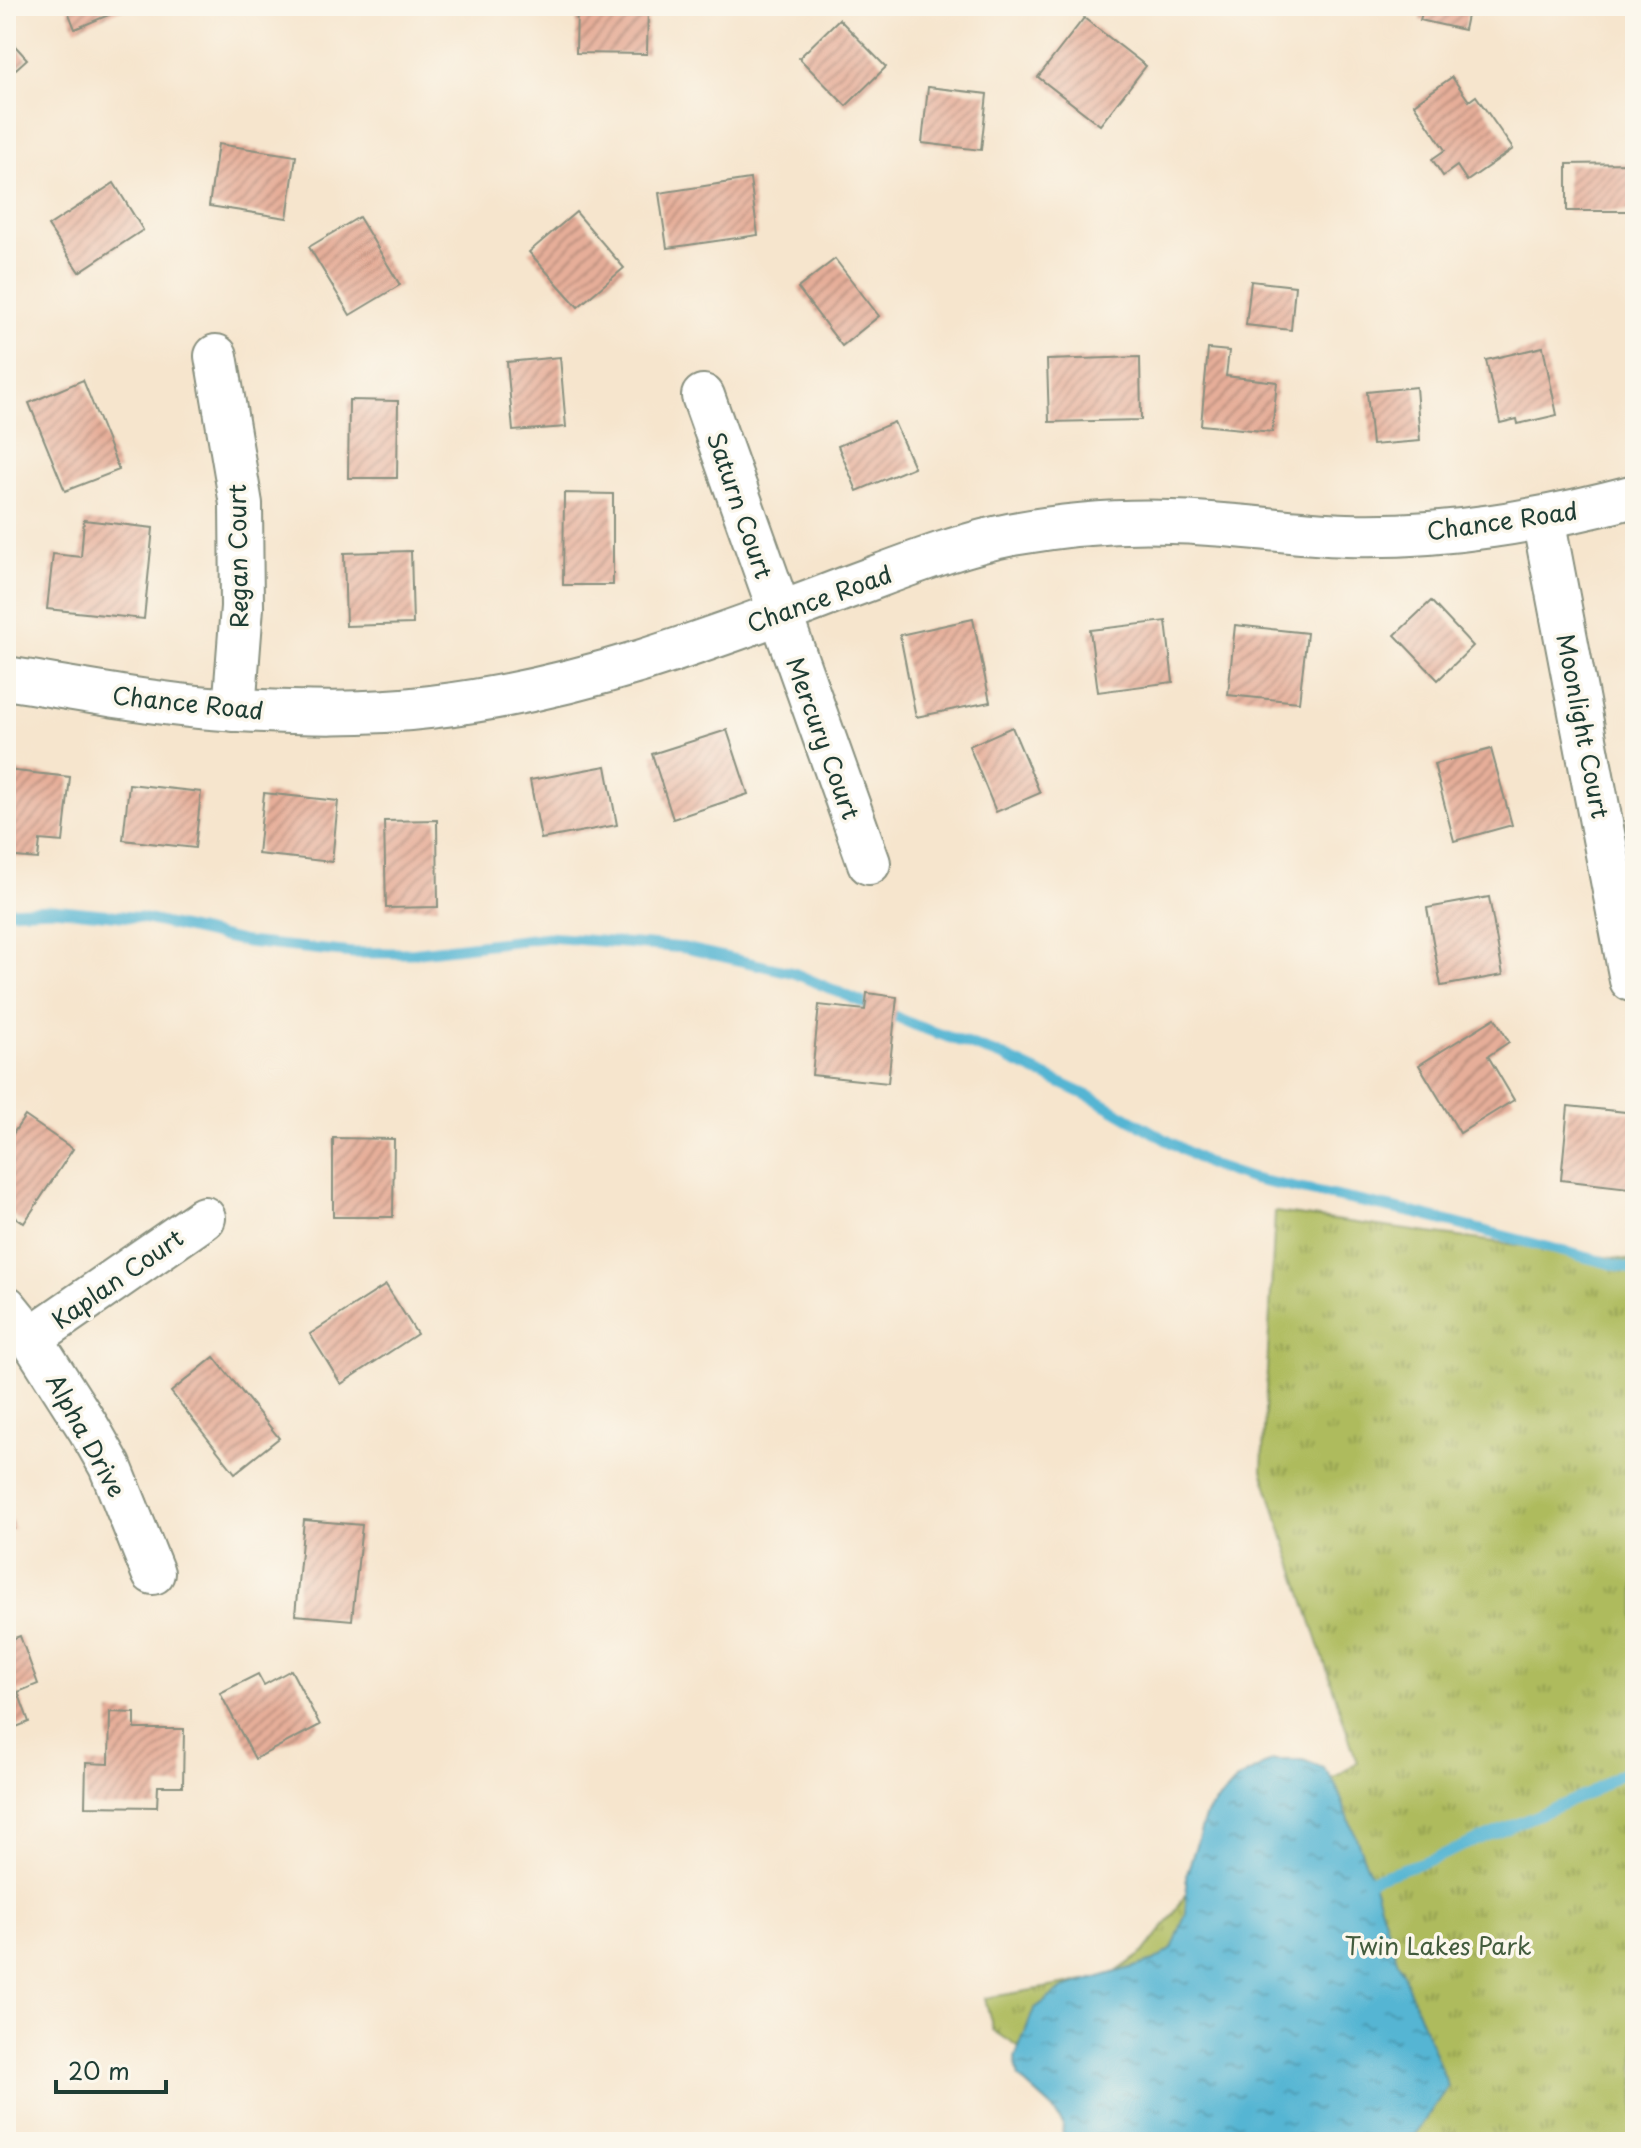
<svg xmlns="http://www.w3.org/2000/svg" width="1641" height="2148" viewBox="0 0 1641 2148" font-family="'Playpen Sans',sans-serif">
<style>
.grass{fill:url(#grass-tufts);stroke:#667c48;stroke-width:2}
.water{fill:url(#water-ripples);stroke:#3a7984;stroke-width:2}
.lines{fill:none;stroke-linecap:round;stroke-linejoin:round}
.stream{stroke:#55b5d3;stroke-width:11}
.building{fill:url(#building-hatch)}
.street-casing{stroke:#8a9180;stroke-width:46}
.street{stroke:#fff;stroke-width:42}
.labels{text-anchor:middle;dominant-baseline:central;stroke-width:7;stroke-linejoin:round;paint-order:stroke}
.street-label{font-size:24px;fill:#1f3d34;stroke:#fbf7ec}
.park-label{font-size:24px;fill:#435c3e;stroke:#fbf7ec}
</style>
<defs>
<pattern id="grass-tufts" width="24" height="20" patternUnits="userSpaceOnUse" patternTransform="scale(2)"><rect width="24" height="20" fill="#aebb5d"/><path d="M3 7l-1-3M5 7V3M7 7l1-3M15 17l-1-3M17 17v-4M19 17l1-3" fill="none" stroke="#8d994e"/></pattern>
<pattern id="water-ripples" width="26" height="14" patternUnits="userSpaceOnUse" patternTransform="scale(2)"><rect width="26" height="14" fill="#55b5d3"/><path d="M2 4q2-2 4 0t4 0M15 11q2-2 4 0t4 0" fill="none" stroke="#4694ac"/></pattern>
<pattern id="building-hatch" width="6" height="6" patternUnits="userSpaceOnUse" patternTransform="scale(2)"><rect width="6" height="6" fill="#e6ae99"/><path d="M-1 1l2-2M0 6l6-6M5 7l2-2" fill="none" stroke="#ba8f7e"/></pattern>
</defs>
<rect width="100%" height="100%" fill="#fbf7ec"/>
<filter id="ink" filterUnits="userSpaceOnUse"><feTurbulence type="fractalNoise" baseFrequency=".0125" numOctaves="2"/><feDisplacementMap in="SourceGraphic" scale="16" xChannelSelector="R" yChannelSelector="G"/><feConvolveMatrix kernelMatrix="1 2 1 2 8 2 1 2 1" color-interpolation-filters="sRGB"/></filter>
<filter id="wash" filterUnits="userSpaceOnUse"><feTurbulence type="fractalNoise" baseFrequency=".006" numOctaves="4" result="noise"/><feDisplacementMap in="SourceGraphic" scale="32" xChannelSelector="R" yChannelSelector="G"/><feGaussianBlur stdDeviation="1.8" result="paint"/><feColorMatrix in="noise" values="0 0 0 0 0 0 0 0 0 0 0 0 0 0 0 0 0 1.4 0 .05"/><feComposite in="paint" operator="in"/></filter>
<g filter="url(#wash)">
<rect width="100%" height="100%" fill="#f6e5cd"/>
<!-- grass -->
<polygon class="grass" points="1275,1212 1635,1261 1635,2142 1088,2142 1021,2049 993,2030 985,1998 1109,1977 1144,1952 1170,1919 1201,1870 1357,1762 1262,1470"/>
<!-- water -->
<polygon class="water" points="1273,1760 1303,1760 1323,1768 1335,1783 1372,1879 1397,1959 1448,2086 1410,2142 1062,2142 1063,2124 1050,2106 1019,2078 1015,2058 1034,2009 1063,1988 1154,1961 1172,1949 1186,1913 1186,1876 1206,1814 1237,1780"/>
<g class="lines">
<!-- stream -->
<g class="stream">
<polyline points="6,911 53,909 141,918 246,942 353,953 411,953 548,937 685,948 794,973 917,1026 1002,1056 1095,1099 1210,1165 1252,1179 1415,1213 1635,1270"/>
<polyline points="1364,1888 1372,1879 1435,1858 1590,1793 1635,1764"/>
</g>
</g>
<g id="blocks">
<!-- building -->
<g class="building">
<polygon points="66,6 130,6 75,29"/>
<polygon points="577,6 648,6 647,54 576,53"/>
<polygon points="1424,6 1469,6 1464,30 1420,20"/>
<polygon points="1084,18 1146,66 1100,125 1038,77"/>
<polygon points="839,19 886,67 846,106 799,58"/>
<polygon points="6,36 27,59 6,78"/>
<polygon points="1452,77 1469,101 1476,96 1513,149 1467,181 1457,166 1443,176 1432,159 1445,150 1414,104"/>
<polygon points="928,87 987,94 981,150 922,143"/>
<polygon points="218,144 296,156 287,218 209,206"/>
<polygon points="1633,163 1634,211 1567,211 1567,164"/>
<polygon points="750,179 758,235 667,248 659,193"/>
<polygon points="114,183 143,230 79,272 48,226"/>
<polygon points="576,212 624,268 578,307 529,252"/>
<polygon points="359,217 400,285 350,315 309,247"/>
<polygon points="835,259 879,316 842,346 798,288"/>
<polygon points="1251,281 1295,286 1291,330 1246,325"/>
<polygon points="1543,347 1557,415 1518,424 1517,419 1500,423 1486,360"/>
<polygon points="1208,349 1229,351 1226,376 1277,382 1272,432 1201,425"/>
<polygon points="560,357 566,427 513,431 507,362"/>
<polygon points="1140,357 1141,420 1049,422 1047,360"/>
<polygon points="83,380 119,470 65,491 29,403"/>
<polygon points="1416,387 1420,441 1372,445 1367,392"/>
<polygon points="349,400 398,401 397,478 348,478"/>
<polygon points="894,422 914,467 857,491 838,446"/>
<polygon points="564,493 613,494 613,585 563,585"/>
<polygon points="84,520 153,528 144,619 47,609 53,554 81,557"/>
<polygon points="411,551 413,624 346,626 344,553"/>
<polygon points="1431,601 1473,646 1438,680 1395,635"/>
<polygon points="973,619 990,702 916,717 900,635"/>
<polygon points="1166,621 1173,682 1098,692 1090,630"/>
<polygon points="1235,625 1307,633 1299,702 1228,695"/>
<polygon points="1012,727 1040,793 996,812 969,746"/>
<polygon points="727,730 748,794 673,819 652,754"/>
<polygon points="1491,749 1512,825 1454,841 1434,764"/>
<polygon points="606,766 617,825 541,839 530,780"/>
<polygon points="6,770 70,777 63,842 40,840 38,859 6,856"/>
<polygon points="129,784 201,792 195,848 123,840"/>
<polygon points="264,793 338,801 332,862 258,854"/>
<polygon points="437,820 438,907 386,908 384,821"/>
<polygon points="1489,897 1503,975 1441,986 1427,908"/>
<polygon points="867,993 897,997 888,1083 812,1075 819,1005 865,1010"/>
<polygon points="1495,1018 1509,1042 1488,1056 1514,1100 1460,1133 1419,1065"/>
<polygon points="1568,1106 1635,1113 1635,1134 1629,1188 1561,1180"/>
<polygon points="25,1116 73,1149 24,1223 6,1211 6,1144"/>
<polygon points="333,1138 394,1139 393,1217 333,1217"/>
<polygon points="386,1285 417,1334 341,1384 310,1334"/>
<polygon points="214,1357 279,1438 235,1473 171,1392"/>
<polygon points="6,1503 14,1529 6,1532"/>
<polygon points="304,1520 362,1525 352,1620 295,1615"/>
<polygon points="20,1636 38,1684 18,1692 29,1722 6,1731 6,1641"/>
<polygon points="291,1670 320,1725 255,1759 220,1693 258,1674 264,1685"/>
<polygon points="110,1712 135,1713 135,1729 184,1729 183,1786 158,1786 157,1807 85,1806 86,1763 109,1764"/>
</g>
</g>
</g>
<g filter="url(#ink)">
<use href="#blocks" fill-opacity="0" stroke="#8a9180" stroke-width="2"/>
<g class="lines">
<!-- street casing -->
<g class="street-casing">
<g id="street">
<polyline points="216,356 241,504 242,607 234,710"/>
<polyline points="703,396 869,863"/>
<polyline points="1543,518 1631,980"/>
<path d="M 6,678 C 83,690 160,706 238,710 C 301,713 366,715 430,707 C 501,699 573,682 642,661 C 711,639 779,614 846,588 C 901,568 956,545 1013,534 C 1064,525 1119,520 1171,522 C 1230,523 1288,533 1346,535 C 1445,538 1540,521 1635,496"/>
<polyline points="6,1307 31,1338 89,1429 110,1466 153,1573"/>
<polyline points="31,1338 204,1218"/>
</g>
</g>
<!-- street -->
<use href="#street" class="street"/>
</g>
</g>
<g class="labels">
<!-- street labels -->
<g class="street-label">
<text transform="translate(741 505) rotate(71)">Saturn Court</text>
<text transform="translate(1502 520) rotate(-8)">Chance Road</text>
<text transform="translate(237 556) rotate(-91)">Regan Court</text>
<text transform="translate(819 598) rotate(-20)">Chance Road</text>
<text transform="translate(188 702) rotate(6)">Chance Road</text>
<text transform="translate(1584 726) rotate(79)">Moonlight Court</text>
<text transform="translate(824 738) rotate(70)">Mercury Court</text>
<text transform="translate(117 1278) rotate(-35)">Kaplan Court</text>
<text transform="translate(87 1435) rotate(61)">Alpha Drive</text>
</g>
<!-- park labels -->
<g class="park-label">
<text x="1438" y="1945">Twin Lakes Park</text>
</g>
</g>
<!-- margin -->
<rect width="1641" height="2148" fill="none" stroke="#fbf7ec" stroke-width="32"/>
<!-- scale -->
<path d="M56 2080v12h110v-12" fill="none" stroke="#1f3d34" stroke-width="4"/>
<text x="68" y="2080" font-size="24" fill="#1f3d34" stroke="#fbf7ec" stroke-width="6" paint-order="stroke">20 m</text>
</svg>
